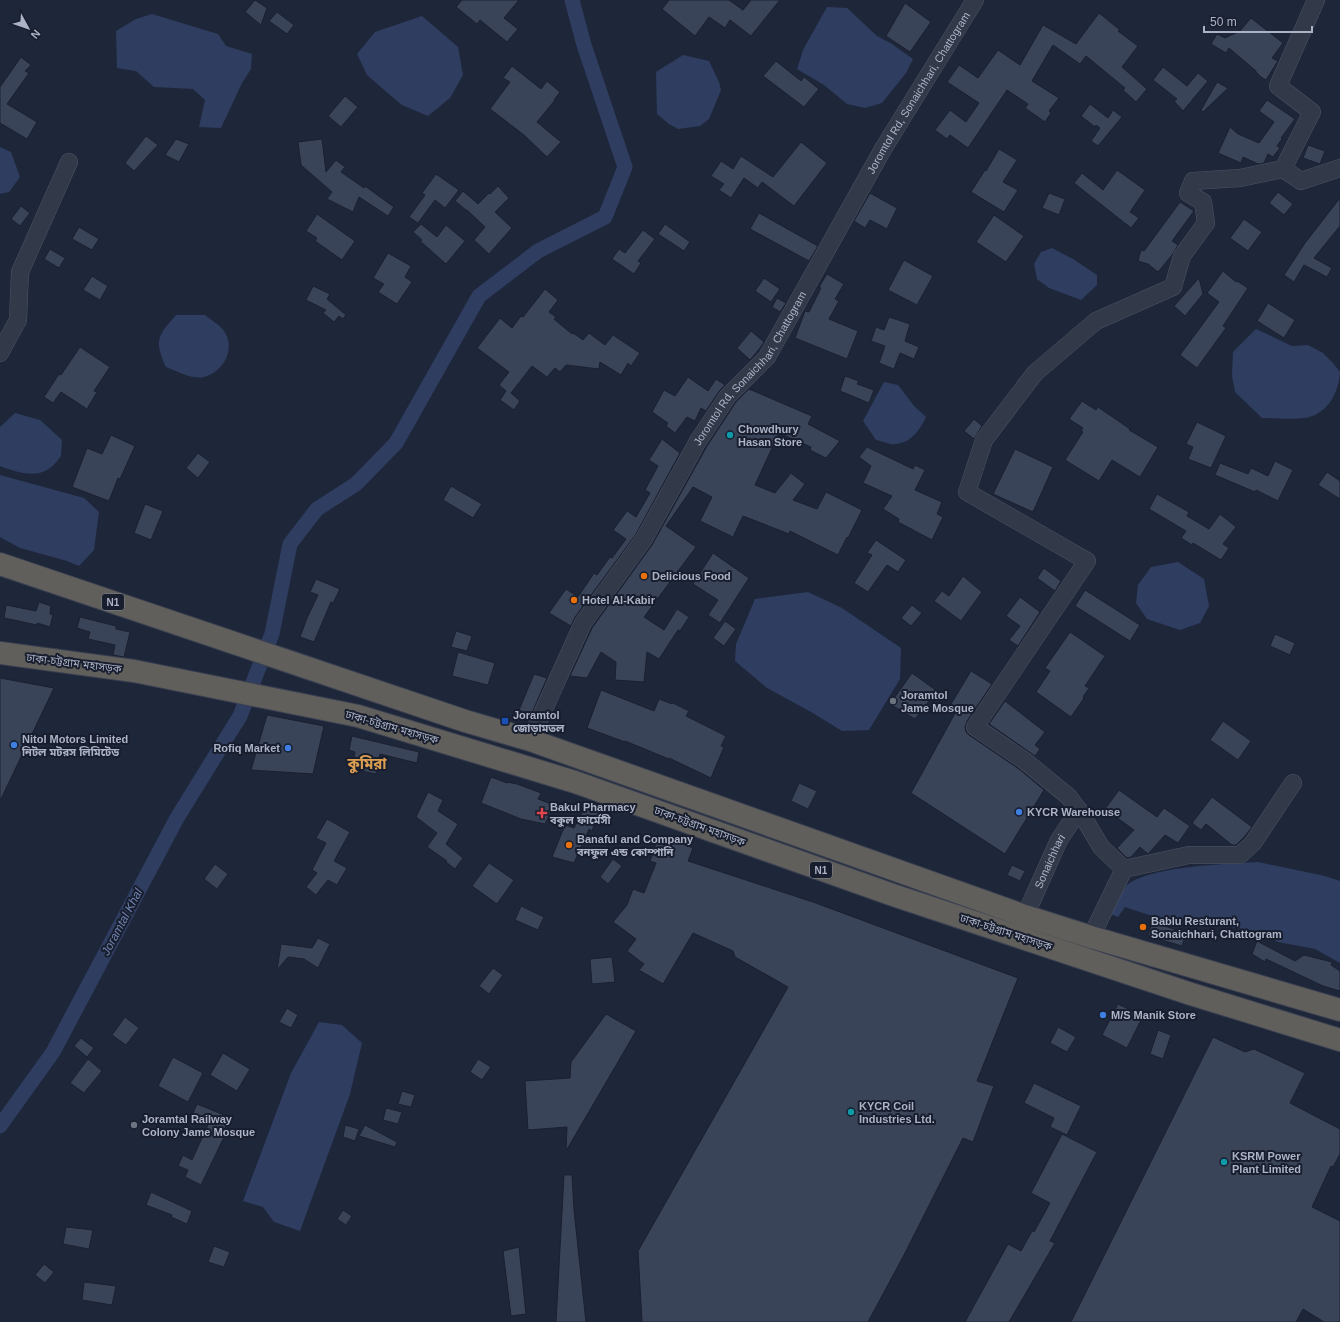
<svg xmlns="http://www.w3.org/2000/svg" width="1340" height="1322" viewBox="0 0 1340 1322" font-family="Arial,'Noto Sans Bengali',sans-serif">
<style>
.water{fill:#2f3d60}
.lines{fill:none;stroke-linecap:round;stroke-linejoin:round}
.canal{stroke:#2f3d60;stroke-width:15}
.building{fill:#3a4459;stroke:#1a2030}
.minor-casing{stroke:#4d5364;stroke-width:18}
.trunk-casing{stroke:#3a4051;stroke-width:24}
.minor{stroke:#323949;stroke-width:17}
.trunk{stroke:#605f5c;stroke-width:22}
.culture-dot{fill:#0f9aa8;stroke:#181e2e;stroke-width:1.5}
.food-dot{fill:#e8710a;stroke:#181e2e;stroke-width:1.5}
.worship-dot{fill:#6b7280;stroke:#181e2e;stroke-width:1.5}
.transit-dot{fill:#1a4fb4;stroke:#181e2e;stroke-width:1.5}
.shop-dot{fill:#3f7fe0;stroke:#181e2e;stroke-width:1.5}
.health-dot{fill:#e0444e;stroke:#181e2e;stroke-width:1.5}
.labels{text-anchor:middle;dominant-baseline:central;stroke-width:4;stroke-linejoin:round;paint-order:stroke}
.shield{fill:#181e2e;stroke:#808698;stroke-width:1}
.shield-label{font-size:10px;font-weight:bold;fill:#acb3c6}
.street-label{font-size:11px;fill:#acb3c6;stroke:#181e2e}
.poi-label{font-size:11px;font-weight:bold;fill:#acb3c6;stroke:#181e2e;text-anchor:start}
.water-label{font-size:12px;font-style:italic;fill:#7285b2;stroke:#181e2e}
.district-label{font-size:15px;font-weight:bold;fill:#dc9f51;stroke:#181e2e}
</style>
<rect width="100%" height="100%" fill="#1e2639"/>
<!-- water -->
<g class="water">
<polygon points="827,7 847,8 877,36 892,44 913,59 906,73 882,103 865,108 847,104 824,85 797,69 803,50"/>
<polygon points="152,14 218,34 226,46 252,54 251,69 242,83 221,128 199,127 205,100 193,89 154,87 136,71 117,68 116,31 136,19"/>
<polygon points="422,16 458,47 463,75 450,98 428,116 402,105 383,89 367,75 357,54 375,32"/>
<polygon points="683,55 709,61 719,82 721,90 709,119 700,126 678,129 669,124 657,114 656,72"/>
<polygon points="0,147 11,152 20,177 9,192 0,194"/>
<polygon points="1052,248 1073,259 1097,275 1097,285 1081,300 1049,288 1037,279 1034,264 1041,252"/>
<path d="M 176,315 L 205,315 C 211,320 220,325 224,331 C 236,348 224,372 204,377 C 193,380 176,371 166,367 C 154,340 157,337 176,315 Z"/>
<path d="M 1256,329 L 1292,346 L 1308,345 L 1323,353 L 1333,363 L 1340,372 C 1339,391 1329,412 1309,417 C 1300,420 1273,418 1262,418 L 1235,392 L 1232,376 L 1233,352 Z"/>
<path d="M 884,382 L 898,385 L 914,406 L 926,417 C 920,430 911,443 895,444 C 890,445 882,441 876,440 L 863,421 Z"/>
<path d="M 15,413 L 40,420 L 62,440 L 61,456 C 58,460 54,465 50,468 C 35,479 16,472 0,466 L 0,427 Z"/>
<polygon points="0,475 84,498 99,512 94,550 79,566 67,561 20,548 0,537"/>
<polygon points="1178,562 1204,579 1209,606 1200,623 1180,630 1147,619 1136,603 1138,585 1151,567"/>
<polygon points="808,592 842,608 901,648 900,679 869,730 842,731 811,712 767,688 735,661 736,644 755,599"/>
<path d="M 1258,862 L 1325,876 L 1340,881 L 1340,963 L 1315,949 L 1278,942 L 1257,931 L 1224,926 L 1176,924 L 1125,907 L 1118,917 L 1108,913 C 1113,906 1121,891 1127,885 C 1151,866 1226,864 1258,862 Z"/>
<polygon points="319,1022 342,1025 362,1043 350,1094 300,1231 274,1222 263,1207 243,1201 291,1073"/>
</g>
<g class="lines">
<!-- canal -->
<polyline class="canal" points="0,1126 53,1052 177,818 240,716 272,634 290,544 317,509 356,484 396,443 479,296 538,251 605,217 625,167 584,45 572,0"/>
</g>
<!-- building -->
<g class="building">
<polygon points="255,0 267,8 261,25 245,12"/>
<polygon points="462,0 519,0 504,18 518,29 507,42 480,20 477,24 456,7"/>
<polygon points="669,0 729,0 743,10 751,0 780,0 751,36 730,20 725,28 709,17 695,36 662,9"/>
<polygon points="905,3 931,22 910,52 886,36"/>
<polygon points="277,12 294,25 287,34 269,21"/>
<polygon points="1099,13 1120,30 1118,31 1138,46 1122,67 1147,89 1136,102 1123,90 1125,88 1086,56 1080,64 1053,45 1032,81 1059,98 1049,111 1051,113 1045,122 1025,108 1028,104 1007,90 968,148 950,135 947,139 935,130 950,110 966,122 979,103 947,82 959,65 978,78 998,50 1020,65 1043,25 1076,44"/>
<polygon points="1251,18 1283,43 1272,58 1278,61 1266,80 1261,77 1256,72 1256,71 1229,48 1226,53 1211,44 1217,34 1225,38 1240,31"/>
<polygon points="21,57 31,65 25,71 29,73 7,104 37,122 27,139 0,123 0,87"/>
<polygon points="776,61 801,81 804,77 819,89 804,107 763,76"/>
<polygon points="512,66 541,89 547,81 560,92 554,100 555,100 537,122 561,142 547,157 524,135 490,109 510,82 503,78"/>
<polygon points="1163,67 1187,86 1198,73 1208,81 1183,111 1174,101 1177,99 1153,80"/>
<polygon points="1217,82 1228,88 1203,112 1201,110"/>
<polygon points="345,96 358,107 341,127 328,116"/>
<polygon points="1267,100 1295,119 1281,138 1282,139 1277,146 1280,148 1273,157 1268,154 1264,163 1258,164 1243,157 1241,163 1218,153 1230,127 1238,134 1259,143 1274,122 1259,111"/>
<polygon points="1090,104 1108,118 1113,110 1122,117 1098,146 1091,141 1100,128 1096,125 1095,127 1081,116"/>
<polygon points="146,136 158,145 134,171 125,163"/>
<polygon points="176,139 189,144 179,162 165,155"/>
<polygon points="322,139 326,172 336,160 345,167 341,172 364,188 365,186 394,207 388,216 359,197 353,212 327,199 332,192 301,165 298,142"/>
<polygon points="801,142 827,163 794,206 762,182 758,188 744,178 731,198 719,190 724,184 711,176 721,161 733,169 741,156 773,177"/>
<polygon points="1308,145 1325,151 1320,164 1303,158"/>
<polygon points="999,149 1017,160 1003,182 1018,190 1004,212 971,192 985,170 986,171"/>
<polygon points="1117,170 1145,190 1130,212 1139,218 1131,228 1074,183 1082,173 1103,190"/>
<polygon points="436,174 459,190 445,208 435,200 418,223 409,217 425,195 422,193"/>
<polygon points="498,186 509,198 495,212 512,228 489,254 474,240 485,227 467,210 466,210 455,201 463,191 478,204 489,193 490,194"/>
<polygon points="1278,192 1293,204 1284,215 1269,203"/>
<polygon points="870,193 897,208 887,229 870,220 865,228 854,221"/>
<polygon points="1049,193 1065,199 1059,215 1042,208"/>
<polygon points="1340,198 1340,226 1314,258 1332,268 1327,277 1304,265 1294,282 1284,275 1305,243"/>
<polygon points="1180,202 1194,211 1172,241 1178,245 1172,255 1158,272 1148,264 1138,261 1141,250 1144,251"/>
<polygon points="21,206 30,213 20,226 11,219"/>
<polygon points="759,213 818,246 809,261 750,229"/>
<polygon points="317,214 355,241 342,260 315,241 317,238 306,231"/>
<polygon points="994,215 1024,236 1006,262 976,242"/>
<polygon points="1244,219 1262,232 1248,251 1230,238"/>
<polygon points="421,224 437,237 446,225 465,241 446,264 420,241 422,240 413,232"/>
<polygon points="665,224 690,242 684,251 658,234"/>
<polygon points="79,227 99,239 92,250 72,239"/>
<polygon points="643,230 655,239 638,261 641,263 634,274 612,259 619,249 625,253"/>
<polygon points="50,249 65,258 59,268 44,259"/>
<polygon points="388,253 411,266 405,277 412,282 397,304 378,292 384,284 373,278"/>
<polygon points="904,260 933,276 917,305 888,290"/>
<polygon points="1223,271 1236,282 1237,281 1248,288 1223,326 1226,328 1197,368 1180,355 1219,302 1207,293"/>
<polygon points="827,274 844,284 835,299 839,301 829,319 858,331 847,359 795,338 805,311 809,312 821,288 819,287"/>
<polygon points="92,276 108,286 100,300 83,290"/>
<polygon points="764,278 780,289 771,302 755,291"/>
<polygon points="1199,278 1203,294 1185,316 1174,306"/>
<polygon points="313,286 330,294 327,299 346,315 343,319 339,316 334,322 323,313 326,310 306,300"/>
<polygon points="545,289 558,300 549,312 556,317 554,319 572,334 573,333 583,340 589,333 605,345 613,335 640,353 631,366 628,363 621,375 600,362 599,369 566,365 560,372 555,368 547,377 532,366 511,393 520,401 514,410 500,400 506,391 499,385 509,372 477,348 500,318 512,328 521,316 523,317"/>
<polygon points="777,298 786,303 780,312 772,307"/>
<polygon points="1268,303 1295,320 1284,338 1257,321"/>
<polygon points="889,317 910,324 905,341 919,347 914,359 900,353 894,369 879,363 885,346 871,341 876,327 884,330"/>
<polygon points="751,331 764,342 760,348 750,360 737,348"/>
<polygon points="80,347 110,367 94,391 97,392 87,409 61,392 53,403 44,397 59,374 61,375"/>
<polygon points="845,376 859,381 857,384 874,390 869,403 840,391"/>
<polygon points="688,377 708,391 716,379 725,385 720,390 706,411 701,408 695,421 687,417 675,433 666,426 668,423 652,412 664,390 675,396"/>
<polygon points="749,389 812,416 808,424 840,441 826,458 810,450 811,447 779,433 755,485 775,493 791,473 805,484 793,500 817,509 826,492 862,510 848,538 847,537 838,555 790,531 789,534 743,516 733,537 700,521 712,497 693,487 666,526 696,547 644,617 664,630 677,609 689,617 680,631 678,630 659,659 647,652 644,682 615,680 616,662 601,652 587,678 570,676 592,628 652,545 707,446 736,402"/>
<polygon points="1082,401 1096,410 1098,407 1130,429 1129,430 1158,447 1140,477 1112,460 1099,481 1065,460 1083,432 1081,431 1083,428 1069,419"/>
<polygon points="974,419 982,426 974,439 964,431"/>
<polygon points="1197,422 1226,436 1211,468 1188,459 1193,447 1186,444"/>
<polygon points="111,435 135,446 120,479 118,478 109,501 72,487 87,448 102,454"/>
<polygon points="662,439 680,453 636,534 575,617 571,626 549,613 566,589 578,597 594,573 597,575 610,557 612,558 626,539 613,530 627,511 636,517 650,493 645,490 658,466 649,460"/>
<polygon points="867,447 913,469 915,465 925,470 915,490 942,502 937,514 943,517 932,540 898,522 899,519 883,509 892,496 863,483 871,466 859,457"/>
<polygon points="1015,449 1053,467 1033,512 993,494"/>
<polygon points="198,453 210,462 198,478 186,468"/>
<polygon points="1275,461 1293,470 1278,501 1256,490 1255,492 1215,475 1220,463 1248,474 1251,468 1268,476"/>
<polygon points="1327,472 1340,481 1340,499 1318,485"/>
<polygon points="451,486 482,504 473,518 443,500"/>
<polygon points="1157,494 1189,512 1187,516 1209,529 1220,514 1236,527 1223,544 1229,548 1221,560 1193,543 1192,545 1181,538 1186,531 1149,509"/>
<polygon points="145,504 163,511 151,540 134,533"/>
<polygon points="876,540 906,560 898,572 887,565 868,592 854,583 872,555 867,553"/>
<polygon points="713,553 749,578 720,623 708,615 718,600 693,584"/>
<polygon points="1044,568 1061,581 1055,591 1037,578"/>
<polygon points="963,576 982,592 961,621 934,601 942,591 949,596"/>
<polygon points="316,579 340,589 333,603 331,602 314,642 300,637 307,618 318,595 310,592"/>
<polygon points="1085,590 1140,625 1130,641 1075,606"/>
<polygon points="1020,597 1040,612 1018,646 1009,640 1020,626 1006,616"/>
<polygon points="39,602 51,606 50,614 53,615 50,627 37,623 37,625 4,618 6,605 36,611"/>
<polygon points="912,605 922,613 911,626 901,618"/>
<polygon points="80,617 116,626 116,629 130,632 124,657 113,655 115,645 88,639 90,632 77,628"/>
<polygon points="725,621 736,629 724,646 713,638"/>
<polygon points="456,631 472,636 467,651 451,647"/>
<polygon points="1070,632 1105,656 1085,686 1089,688 1083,697 1084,698 1071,717 1036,692 1050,671 1045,668"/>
<polygon points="1275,634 1295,643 1290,655 1270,646"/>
<polygon points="458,652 495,663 488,685 452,676"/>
<polygon points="971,671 992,684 967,721 965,727 966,732 969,735 1019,769 1044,790 1005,854 911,793 958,708 951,704"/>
<polygon points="912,673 937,691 915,719 890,704"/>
<polygon points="534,674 547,678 531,715 519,710"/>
<polygon points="0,678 54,688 0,801"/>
<polygon points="601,690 654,711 659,699 672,704 673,703 689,711 686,716 726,736 721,746 724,747 711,778 669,758 669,759 625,741 625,742 587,728"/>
<polygon points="1005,701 1045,732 1035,745 1040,749 1035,756 989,724"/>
<polygon points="267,715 324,726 313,774 251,770"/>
<polygon points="1223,721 1251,741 1238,760 1210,740"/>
<polygon points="352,736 419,752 417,763 380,754 376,774 352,769 355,752 349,750"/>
<polygon points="491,777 507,783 507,782 517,784 541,793 538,799 554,805 545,824 521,819 481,803"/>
<polygon points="799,783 817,791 808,809 791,801"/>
<polygon points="1119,790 1157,817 1164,808 1190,826 1178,843 1165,835 1149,853 1148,854 1140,847 1131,857 1127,858 1117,848 1134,830 1105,809"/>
<polygon points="428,792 443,800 438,811 458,824 446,844 463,858 455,869 446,862 447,861 427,847 437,833 416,817"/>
<polygon points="1212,797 1252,827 1245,836 1236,845 1232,845 1206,824 1201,830 1192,823"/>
<polygon points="587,803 600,808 592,831 589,829 574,863 552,857 565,825 574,828"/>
<polygon points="327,819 350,832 334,861 347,868 337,885 328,880 316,895 306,887 317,873 312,870 326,843 316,838"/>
<polygon points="659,835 693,848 688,861 813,902 1018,978 977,1081 994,1086 973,1142 963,1138 904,1255 868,1322 642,1322 638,1251 788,987 735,957 733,951 693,933 663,984 639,970 644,964 627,951 636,939 613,922 627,905 633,889 644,893 656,863 650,861"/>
<polygon points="613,859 622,866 608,884 600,877"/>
<polygon points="489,863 514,880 497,904 472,886"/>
<polygon points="215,864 228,874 217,889 204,879"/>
<polygon points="1012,865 1025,871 1020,881 1007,875"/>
<polygon points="521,906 544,917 538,930 515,920"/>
<polygon points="1152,922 1186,933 1182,946 1148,936"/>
<polygon points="318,938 330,944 318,968 304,959 288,957 277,970 281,944 312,948"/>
<polygon points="1257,941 1295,961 1304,955 1332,962 1331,965 1340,971 1340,991 1323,986 1266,959 1265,962 1252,954"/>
<polygon points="612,957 615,982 592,984 590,959"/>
<polygon points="493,968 503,975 489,994 479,986"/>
<polygon points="1118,1004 1143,1016 1127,1048 1102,1035"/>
<polygon points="287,1008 298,1015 291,1028 279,1022"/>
<polygon points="606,1014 636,1031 566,1151 567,1127 528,1130 525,1081 570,1078 571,1062"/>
<polygon points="125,1017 139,1028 126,1045 112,1035"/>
<polygon points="1058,1027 1076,1037 1067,1052 1050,1043"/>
<polygon points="1158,1030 1171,1035 1163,1059 1150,1054"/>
<polygon points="1213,1037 1245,1052 1254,1049 1305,1073 1290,1103 1340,1129 1340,1154 1333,1167 1331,1166 1312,1207 1340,1221 1340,1322 1324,1322 1303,1309 1296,1322 1071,1322"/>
<polygon points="81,1038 94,1048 87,1057 74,1046"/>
<polygon points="223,1053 250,1069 237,1091 210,1075"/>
<polygon points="173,1057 203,1073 188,1102 158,1086"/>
<polygon points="88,1059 102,1071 84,1093 70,1083"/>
<polygon points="478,1059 491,1067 482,1080 470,1072"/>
<polygon points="1034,1083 1081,1106 1067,1135 1050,1127 1054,1118 1024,1103"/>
<polygon points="402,1091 415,1095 411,1107 398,1104"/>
<polygon points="197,1104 229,1117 222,1136 224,1137 201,1185 185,1177 188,1170 178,1166 183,1155 192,1160 208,1125 191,1118"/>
<polygon points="386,1108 402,1112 398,1124 383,1120"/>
<polygon points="345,1125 359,1129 355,1141 343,1137"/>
<polygon points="365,1125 397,1142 395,1147 359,1136"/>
<polygon points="1062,1134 1097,1152 1050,1241 1055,1243 1009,1322 965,1322 1008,1244 1021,1251 1032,1231 1034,1232 1050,1203 1031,1193"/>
<polygon points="564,1175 572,1175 574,1210 586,1322 556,1322"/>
<polygon points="151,1192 192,1211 187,1224 171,1217 172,1215 146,1205"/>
<polygon points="343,1210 352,1216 346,1225 337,1219"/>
<polygon points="66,1227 93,1230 89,1249 63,1244"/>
<polygon points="214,1246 230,1252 224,1267 208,1262"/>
<polygon points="519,1247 526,1314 511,1316 503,1251"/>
<polygon points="44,1264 54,1272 45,1283 35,1275"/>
<polygon points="84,1282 116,1286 112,1305 82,1300"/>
</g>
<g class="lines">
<!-- minor casing -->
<g class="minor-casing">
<g id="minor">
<polyline points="1283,169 1301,181 1340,168"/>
<polyline points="0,353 18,320 20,272 69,162"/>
<path id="s1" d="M 530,740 L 583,623 L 644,539 L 698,441 L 728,396 L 767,357 L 883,149 L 975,0"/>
<polyline points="1293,783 1253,843 1240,855 1189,855 1124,869 1101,847 1082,815 1069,797 1025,761 975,727 1087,561 967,492 984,440 1035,373 1096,321 1173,287 1182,256 1206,223 1203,202 1188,193 1193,181 1240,178 1283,169 1312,112 1278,86 1316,0"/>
<path id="s2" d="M 1025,916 L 1059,840 L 1079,810"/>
<polyline points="1091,937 1124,869"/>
</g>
</g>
<!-- trunk casing -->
<g class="trunk-casing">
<g id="trunk">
<polyline points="0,564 465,721 530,740 1025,916 1091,937 1340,1010"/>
<polyline points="0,653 134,671 358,716 575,782 893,895 1191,994 1340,1040"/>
</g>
</g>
<!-- minor -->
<use href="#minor" class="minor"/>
<!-- trunk -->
<use href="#trunk" class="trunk"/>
</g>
<!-- markers -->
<g class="culture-dot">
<circle cx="730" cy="435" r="4"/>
<circle cx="851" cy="1112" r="4"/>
<circle cx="1224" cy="1162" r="4"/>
</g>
<g class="food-dot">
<circle cx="644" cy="576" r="4"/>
<circle cx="574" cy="600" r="4"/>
<circle cx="569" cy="845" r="4"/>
<circle cx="1143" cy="927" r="4"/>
</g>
<g class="worship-dot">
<circle cx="893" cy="701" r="4"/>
<circle cx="134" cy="1125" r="4"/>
</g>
<rect class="transit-dot" x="501" y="717" width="8" height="8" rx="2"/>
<g class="shop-dot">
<circle cx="14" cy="745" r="4"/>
<circle cx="288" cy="748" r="4"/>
<circle cx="1019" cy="812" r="4"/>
<circle cx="1103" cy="1015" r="4"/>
</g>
<path class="health-dot" d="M540 807h4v4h4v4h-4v4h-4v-4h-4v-4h4z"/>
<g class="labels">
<!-- shield labels -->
<g class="shield">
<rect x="102" y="594" width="22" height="16" rx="3"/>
<rect x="810" y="862" width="22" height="16" rx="3"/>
</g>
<g class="shield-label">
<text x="113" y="602">N1</text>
<text x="821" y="870">N1</text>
</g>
<!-- street labels -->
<g class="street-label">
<text stroke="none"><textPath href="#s1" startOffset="758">Joromtol Rd, Sonaichhari, Chattogram</textPath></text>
<text stroke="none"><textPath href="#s1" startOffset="434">Joromtol Rd, Sonaichhari, Chattogram</textPath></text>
<text transform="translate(74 663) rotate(7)">ঢাকা-চট্টগ্রাম মহাসড়ক</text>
<text transform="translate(392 727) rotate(16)">ঢাকা-চট্টগ্রাম মহাসড়ক</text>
<text transform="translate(700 826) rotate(20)">ঢাকা-চট্টগ্রাম মহাসড়ক</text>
<text stroke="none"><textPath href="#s2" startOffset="60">Sonaichhari</textPath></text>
<text transform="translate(1006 932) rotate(18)">ঢাকা-চট্টগ্রাম মহাসড়ক</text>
</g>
<!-- poi labels -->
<g class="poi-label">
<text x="738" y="429">Chowdhury<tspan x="738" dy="13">Hasan Store</tspan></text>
<text x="652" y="576">Delicious Food</text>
<text x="582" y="600">Hotel Al-Kabir</text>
<text x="901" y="695">Joramtol<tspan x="901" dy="13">Jame Mosque</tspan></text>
<text x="513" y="715">Joramtol<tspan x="513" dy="13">জোড়ামতল</tspan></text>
<text x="22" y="739">Nitol Motors Limited<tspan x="22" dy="13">নিটল মটরস লিমিটেড</tspan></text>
<text x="280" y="748" text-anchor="end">Rofiq Market</text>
<text x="550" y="807">Bakul Pharmacy<tspan x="550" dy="13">বকুল ফার্মেসী</tspan></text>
<text x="1027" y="812">KYCR Warehouse</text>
<text x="577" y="839">Banaful and Company<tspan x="577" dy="13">বনফুল এন্ড কোম্পানি</tspan></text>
<text x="1151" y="921">Bablu Resturant,<tspan x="1151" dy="13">Sonaichhari, Chattogram</tspan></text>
<text x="1111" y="1015">M/S Manik Store</text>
<text x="859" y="1106">KYCR Coil<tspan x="859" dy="13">Industries Ltd.</tspan></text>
<text x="142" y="1119">Joramtal Railway<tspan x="142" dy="13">Colony Jame Mosque</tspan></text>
<text x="1232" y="1156">KSRM Power<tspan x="1232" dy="13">Plant Limited</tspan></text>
</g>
<!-- water labels -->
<g class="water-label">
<text transform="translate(122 922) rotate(-62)">Joramtal Khal</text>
</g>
<!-- district labels -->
<g class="district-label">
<text x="367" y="763">কুমিরা</text>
</g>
</g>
<!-- north arrow -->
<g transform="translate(28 28) rotate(130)" stroke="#181e2e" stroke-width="3" paint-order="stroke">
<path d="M0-3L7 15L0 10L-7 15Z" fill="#acb3c6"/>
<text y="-6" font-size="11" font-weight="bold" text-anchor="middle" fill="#acb3c6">N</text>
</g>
<!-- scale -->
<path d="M1204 26v6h108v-6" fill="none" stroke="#acb3c6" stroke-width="2"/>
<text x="1210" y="26" font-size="12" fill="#acb3c6" stroke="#181e2e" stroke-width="3" paint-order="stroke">50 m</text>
</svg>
